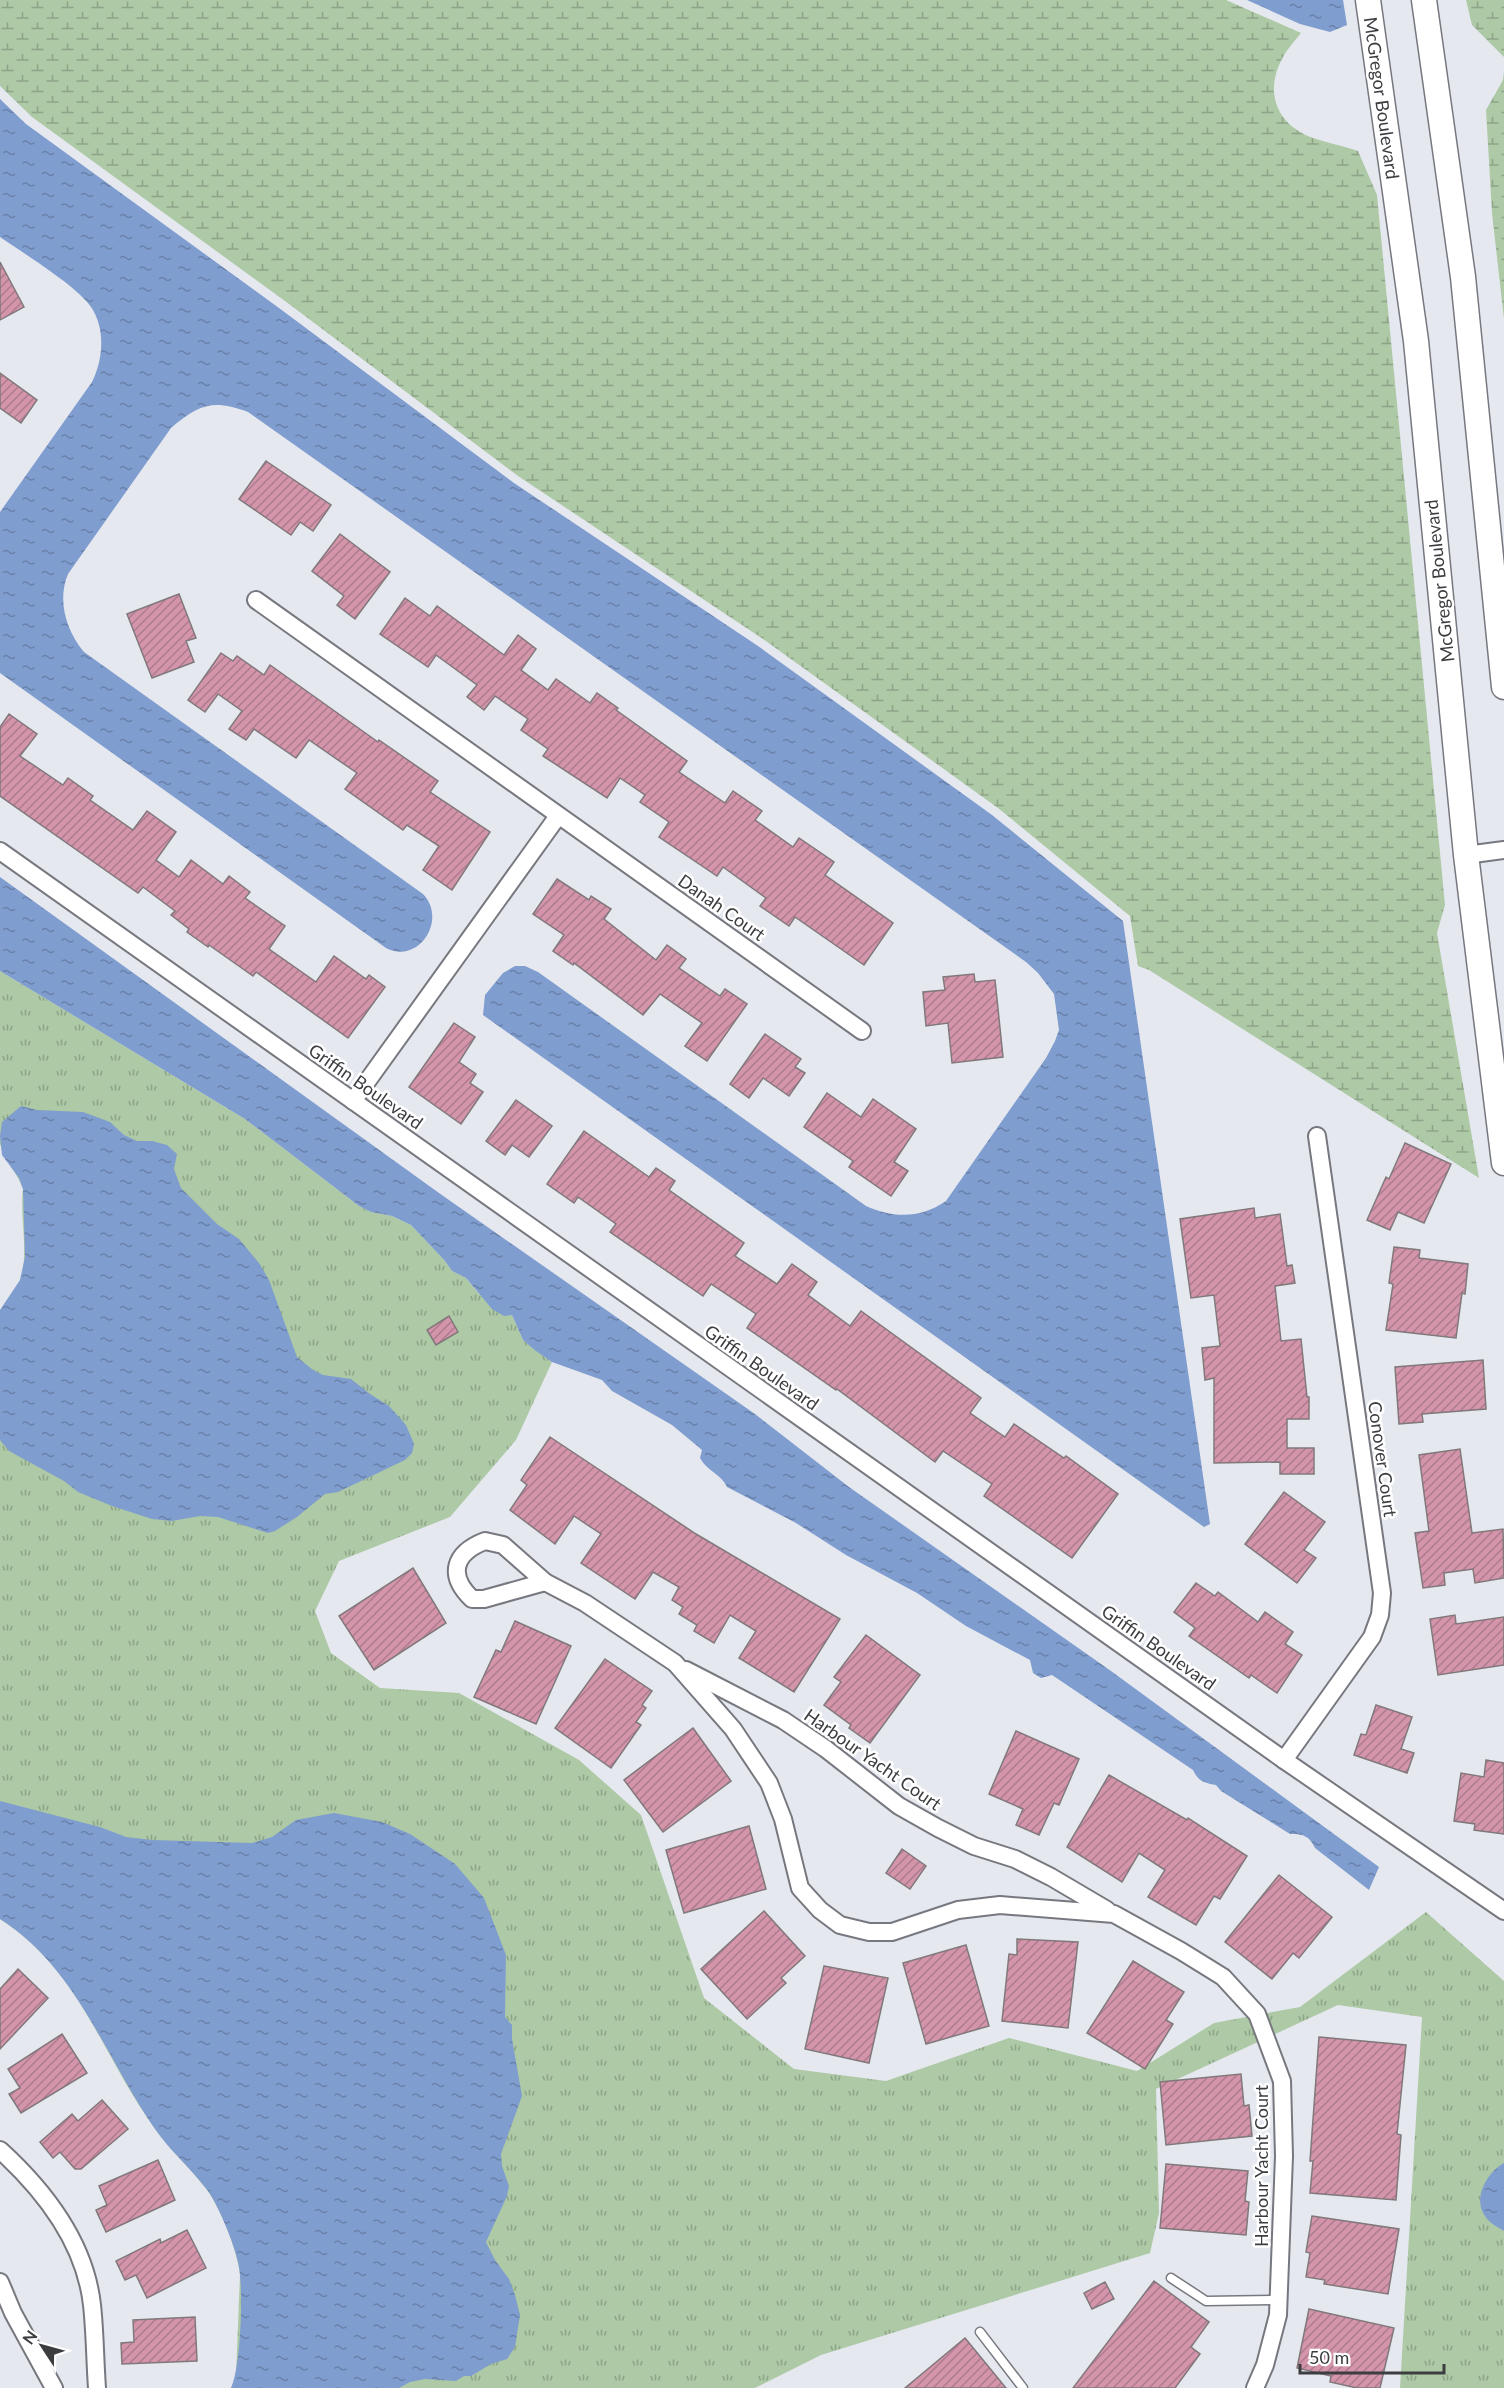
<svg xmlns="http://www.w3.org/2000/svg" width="1504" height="2388" viewBox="0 0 1504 2388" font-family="Lato,sans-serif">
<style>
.grass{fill:url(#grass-tufts)}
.wetland{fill:url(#wetland-marsh)}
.water{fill:url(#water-ripples)}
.building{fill:url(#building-hatch);stroke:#80787a;stroke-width:1.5}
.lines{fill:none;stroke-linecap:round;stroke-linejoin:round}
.lane-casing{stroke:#77787f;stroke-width:11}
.street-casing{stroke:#77787f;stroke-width:20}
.secondary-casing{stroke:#77787f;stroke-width:27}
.lane{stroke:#fff;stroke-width:8}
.street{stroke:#fff;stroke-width:16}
.secondary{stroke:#fff;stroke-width:24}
.labels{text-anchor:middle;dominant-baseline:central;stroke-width:5;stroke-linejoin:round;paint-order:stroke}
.street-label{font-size:18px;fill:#3c3d40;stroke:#fff}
</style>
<defs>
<pattern id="grass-tufts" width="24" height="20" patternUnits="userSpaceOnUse" patternTransform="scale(1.5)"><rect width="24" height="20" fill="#adc9a5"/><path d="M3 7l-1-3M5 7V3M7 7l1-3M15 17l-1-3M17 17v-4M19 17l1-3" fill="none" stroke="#8ea488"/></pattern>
<pattern id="wetland-marsh" width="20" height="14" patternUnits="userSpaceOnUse" patternTransform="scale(1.5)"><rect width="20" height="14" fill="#adc9a5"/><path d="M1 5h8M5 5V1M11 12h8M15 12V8" fill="none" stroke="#8ea488"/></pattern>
<pattern id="water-ripples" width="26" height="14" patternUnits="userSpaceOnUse" patternTransform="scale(1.5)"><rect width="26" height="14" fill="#7f9dce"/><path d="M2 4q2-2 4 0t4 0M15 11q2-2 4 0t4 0" fill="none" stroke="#6981a9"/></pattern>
<pattern id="building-hatch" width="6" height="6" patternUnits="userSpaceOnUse" patternTransform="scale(1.5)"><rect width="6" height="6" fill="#d495ab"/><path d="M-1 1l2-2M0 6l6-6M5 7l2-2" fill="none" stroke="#ad7b8d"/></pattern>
</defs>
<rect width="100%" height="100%" fill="#e6e8f0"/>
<!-- grass -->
<path class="grass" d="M 0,971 L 245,1119 L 359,1206 L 371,1212 L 392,1216 L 411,1225 L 445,1261 L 452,1271 L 466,1278 L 479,1294 L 512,1315 L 523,1340 L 552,1362 L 516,1440 L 450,1517 L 339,1561 L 315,1611 L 331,1653 L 380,1688 L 459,1693 L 579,1760 L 641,1815 L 704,1998 L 794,2069 L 886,2081 L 1009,2038 L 1137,2071 L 1214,2023 L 1300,2007 L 1426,1912 L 1504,1981 L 1504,2388 L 1400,2388 L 1422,2017 L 1338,2005 L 1156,2089 L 1159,2213 L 1150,2253 L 821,2355 L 755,2388 L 231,2388 L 236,2377 L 240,2274 C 237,2250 221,2209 207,2190 C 191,2169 171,2151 156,2130 C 102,2057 81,1971 0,1919 L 0,1310 C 39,1275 18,1232 23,1189 C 17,1172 4,1160 0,1144 Z"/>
<!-- wetland -->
<g class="wetland">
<path d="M 0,0 L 1226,0 L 1301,33 C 1295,41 1286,50 1282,59 C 1264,93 1277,125 1313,138 C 1328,143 1343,146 1358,151 L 1377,195 L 1445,905 L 1437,933 L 1479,1178 L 1149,970 L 1138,966 L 1130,916 L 998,808 L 763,639 L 518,476 L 285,301 L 32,117 L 0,86 Z"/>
<polygon points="1466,0 1504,0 1504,57 1472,25"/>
<polygon points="1504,71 1504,319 1492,213 1486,110 1503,80"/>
</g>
<!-- water -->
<g class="water">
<polygon points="1247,0 1343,0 1347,25 1330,32 1300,24"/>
<path d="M 0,99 L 26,124 L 279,308 L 514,483 L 758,646 L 992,815 L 1123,921 L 1210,1524 L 1204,1527 L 483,1015 L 485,995 L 503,973 L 515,966 L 525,966 L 538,972 L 866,1206 C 893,1218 920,1219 946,1201 L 1046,1058 L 1055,1041 L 1059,1030 L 1054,994 L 1038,973 L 1026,962 L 248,412 C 213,399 199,404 171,428 L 68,574 C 57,600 66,631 84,652 L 423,894 C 448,920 418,965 386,948 L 0,673 L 0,512 L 92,382 C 103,360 106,329 91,307 C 77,286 23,253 0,237 Z"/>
<path d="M 0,877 L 439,1193 L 755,1414 L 849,1487 L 1111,1671 L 1379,1867 L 1369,1890 L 1315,1848 C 1309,1835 1302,1834 1290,1834 L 1221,1791 L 1216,1785 C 1204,1783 1198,1781 1193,1770 L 1052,1675 L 1041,1678 L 1033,1673 L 1030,1660 L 966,1626 L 917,1593 L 846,1555 L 796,1523 L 727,1487 C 721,1474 707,1471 700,1458 L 702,1450 L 672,1425 L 612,1391 L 602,1380 L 552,1362 L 536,1351 L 523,1340 L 512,1315 L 504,1316 L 492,1309 L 466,1278 L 452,1271 L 445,1261 L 411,1225 L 392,1216 L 371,1212 L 359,1206 L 245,1119 L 0,971 Z"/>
<polygon points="21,1106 37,1110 83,1112 110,1122 124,1135 137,1141 152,1141 167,1145 177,1154 174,1169 181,1188 217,1224 239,1239 259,1263 269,1280 297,1357 313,1370 323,1375 351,1379 370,1394 389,1406 406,1425 414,1444 412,1453 405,1460 338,1492 325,1494 297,1517 275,1531 268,1533 218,1517 200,1516 172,1521 152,1519 112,1506 78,1492 64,1481 9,1451 0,1440 0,1310 20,1280 25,1257 23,1189 19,1178 2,1155 0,1136 2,1122"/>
<path d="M 0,1801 L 100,1827 L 126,1837 L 152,1840 L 252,1843 L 272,1837 L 296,1820 L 334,1813 L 382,1822 L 410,1834 L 455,1864 L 484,1898 L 506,1955 L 505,2017 L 512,2025 L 512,2039 L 522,2096 L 501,2154 L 502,2166 L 509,2186 L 507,2196 L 486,2242 L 495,2260 L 509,2279 L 515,2295 L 520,2315 L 515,2347 L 507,2359 L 491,2364 L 471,2376 L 464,2376 L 456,2381 L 425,2379 L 410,2382 L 399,2388 L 231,2388 C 241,2367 244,2285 238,2262 C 234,2243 219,2207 208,2191 C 192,2169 170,2151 155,2129 C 105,2057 77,1968 0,1919 Z"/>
<path d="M 1504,2163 L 1504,2231 C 1499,2228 1492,2224 1488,2220 C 1470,2201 1486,2173 1504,2163 Z"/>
</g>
<!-- building -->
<g class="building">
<polygon points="0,262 24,307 0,320"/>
<polygon points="0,373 37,400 21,423 0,408"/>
<polygon points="266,461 331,505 313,531 300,522 291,535 239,499"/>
<polygon points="340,534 390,572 355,619 337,605 344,596 312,571"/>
<polygon points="179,594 196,638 186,641 194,662 152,678 127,614"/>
<polygon points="405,598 430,616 437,606 504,655 518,635 536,649 521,670 548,690 556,679 590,703 597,693 618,708 616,710 687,761 679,772 725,803 733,791 762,811 755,820 793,847 799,838 834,862 825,875 893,923 864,965 795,917 789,926 760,906 766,898 723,867 717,876 659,837 669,822 640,802 645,795 620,778 607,798 543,756 548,749 521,730 528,719 495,696 484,710 467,697 477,685 436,655 428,667 380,634"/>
<polygon points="221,653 233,661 237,656 264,675 270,665 378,742 379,740 438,781 430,792 490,832 452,890 423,870 439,846 407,825 403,830 345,789 357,773 309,740 296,758 254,729 246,740 229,729 242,711 218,694 205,712 188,700"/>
<polygon points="9,714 37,734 20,756 63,785 68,778 93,796 90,800 133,830 147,811 176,832 156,860 179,877 191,860 223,884 229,876 250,892 245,898 285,926 269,949 316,982 334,956 366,979 369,975 385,987 348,1038 256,972 253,976 209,945 208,947 187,932 189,929 171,915 175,911 143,887 138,893 0,796 0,727"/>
<polygon points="557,879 589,900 591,896 611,909 604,919 656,960 667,945 686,959 679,968 720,996 725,989 747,1004 707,1061 685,1046 702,1023 660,994 643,1015 574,963 573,965 553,951 564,935 533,914"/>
<polygon points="974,974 975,982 995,980 1003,1057 952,1063 948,1023 926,1026 923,992 945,990 943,977"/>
<polygon points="454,1023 475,1037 459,1062 476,1074 470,1083 483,1092 461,1124 409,1087"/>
<polygon points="765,1034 801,1059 795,1067 805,1073 789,1096 763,1078 749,1098 730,1084"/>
<polygon points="827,1093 861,1117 873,1099 916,1129 894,1162 908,1171 891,1196 849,1167 853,1161 804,1127"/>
<polygon points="516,1100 552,1126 529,1157 512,1145 505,1155 486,1141"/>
<polygon points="584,1131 649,1177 656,1168 675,1181 669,1190 744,1243 735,1256 777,1284 792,1264 817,1282 808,1295 850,1326 861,1311 981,1398 970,1413 1005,1437 1014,1424 1064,1458 1066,1456 1118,1494 1072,1558 984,1496 992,1484 943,1451 935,1462 837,1389 836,1390 747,1328 756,1314 711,1284 703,1296 610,1232 616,1224 578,1197 574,1203 547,1184"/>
<polygon points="1405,1143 1451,1164 1424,1223 1398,1212 1390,1230 1367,1220 1386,1177 1389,1179"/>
<polygon points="1254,1208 1255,1218 1280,1214 1287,1266 1292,1265 1295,1283 1275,1286 1281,1341 1301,1339 1307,1397 1309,1397 1309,1419 1287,1419 1287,1448 1314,1448 1314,1474 1280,1474 1280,1462 1214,1463 1214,1378 1205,1380 1202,1348 1220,1346 1214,1295 1191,1298 1180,1219"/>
<polygon points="1394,1247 1420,1250 1419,1258 1468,1264 1465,1294 1462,1293 1456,1338 1386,1330 1393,1284 1389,1283"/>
<polygon points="449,1316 458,1332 436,1345 427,1330"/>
<polygon points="1483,1360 1486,1409 1422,1414 1423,1422 1399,1424 1395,1367"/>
<polygon points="550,1437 696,1534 840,1619 794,1692 739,1658 756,1631 730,1615 714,1643 694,1631 697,1625 679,1614 683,1607 672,1600 679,1587 653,1572 635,1599 581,1563 601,1534 574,1516 555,1544 510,1510 527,1485 521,1480"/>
<polygon points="1460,1449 1472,1533 1503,1529 1504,1578 1475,1583 1473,1569 1444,1573 1445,1585 1423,1588 1415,1533 1429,1531 1419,1455"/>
<polygon points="1284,1492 1325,1522 1304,1550 1316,1558 1297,1583 1245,1544"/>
<polygon points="413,1568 446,1623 374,1670 339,1616"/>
<polygon points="1196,1583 1215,1596 1218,1592 1258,1622 1265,1612 1293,1632 1285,1644 1302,1655 1277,1693 1251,1675 1249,1678 1189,1636 1195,1628 1174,1612"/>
<polygon points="1455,1615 1456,1624 1504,1617 1504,1665 1438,1675 1430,1619"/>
<polygon points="515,1621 571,1646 536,1724 474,1697 496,1650 501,1652"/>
<polygon points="866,1635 920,1675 870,1743 849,1728 851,1725 824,1705 841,1682 834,1677"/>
<polygon points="605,1659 652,1691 642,1705 646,1708 636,1722 641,1725 611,1768 555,1728"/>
<polygon points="1376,1705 1412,1717 1401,1749 1414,1753 1407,1773 1354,1755 1361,1734 1366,1735"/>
<polygon points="693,1728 731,1781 663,1832 624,1780"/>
<polygon points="1016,1731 1079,1759 1059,1805 1054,1803 1039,1835 1016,1825 1023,1809 989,1794"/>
<polygon points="1486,1760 1504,1763 1504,1834 1474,1830 1475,1824 1454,1821 1461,1773 1484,1777"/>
<polygon points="1109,1775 1187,1820 1188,1818 1247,1856 1220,1899 1214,1896 1196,1925 1148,1897 1165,1870 1139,1853 1122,1882 1067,1847"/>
<polygon points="749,1826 766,1889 684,1913 666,1850"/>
<polygon points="902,1849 926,1866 910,1889 886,1873"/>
<polygon points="1279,1875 1332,1917 1299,1958 1293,1953 1272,1979 1225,1942"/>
<polygon points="764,1911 805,1956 781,1978 786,1983 747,2019 701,1969"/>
<polygon points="1017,1939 1078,1942 1068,2028 1002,2021 1009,1954 1017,1955"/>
<polygon points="966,1945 989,2026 926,2044 903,1963"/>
<polygon points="1133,1961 1184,1992 1166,2020 1173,2024 1145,2069 1087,2033"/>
<polygon points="824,1966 888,1978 869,2063 805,2049"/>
<polygon points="18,1969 48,1998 0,2049 0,1989"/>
<polygon points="62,2034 87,2073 21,2113 9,2094 20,2088 8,2069"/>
<polygon points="1319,2037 1406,2045 1397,2134 1401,2135 1396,2200 1310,2193 1313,2161 1310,2161"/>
<polygon points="1241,2074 1244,2106 1249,2105 1252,2136 1166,2145 1160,2082"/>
<polygon points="102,2100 128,2129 81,2169 75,2169 60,2152 53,2158 40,2142 72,2114 78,2121"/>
<polygon points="158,2160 175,2200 106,2232 96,2210 107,2205 99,2186"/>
<polygon points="1166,2164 1248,2171 1245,2201 1249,2202 1246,2235 1160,2228"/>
<polygon points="1312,2216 1399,2229 1388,2294 1324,2284 1325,2280 1306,2277 1310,2253 1306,2252"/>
<polygon points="187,2230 206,2268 147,2298 136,2275 125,2280 116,2261 160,2239 161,2243"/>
<polygon points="1154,2281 1209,2322 1191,2347 1200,2354 1175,2388 1073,2388"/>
<polygon points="1105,2282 1114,2299 1092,2309 1084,2293"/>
<polygon points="1309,2309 1394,2328 1380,2388 1357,2388 1330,2382 1331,2376 1297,2368"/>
<polygon points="195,2317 197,2361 122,2364 121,2343 134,2342 133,2320"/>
<polygon points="965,2338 1006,2388 905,2388"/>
</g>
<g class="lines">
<!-- lane casing -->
<g class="lane-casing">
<g id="lane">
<polyline points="1171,2278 1206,2301 1278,2300"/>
<polyline points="980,2332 1023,2388"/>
</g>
</g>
<!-- street casing -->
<g class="street-casing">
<g id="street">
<polyline points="256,600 862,1031"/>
<polyline points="0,851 1284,1760 1504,1911"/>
<polyline points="1466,855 1504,850"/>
<polyline points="353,1101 558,816"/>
<path d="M 485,1541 L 503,1545 L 545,1582 L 484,1599 L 472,1599 C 447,1575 454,1553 485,1541 Z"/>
<polyline points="545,1582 585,1603 675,1663 733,1729 769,1783 783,1819 800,1888 820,1910 840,1925 869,1932 892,1932 958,1910 1000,1905 1114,1914 1181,1951 1223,1977 1257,2014 1282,2081 1284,2156 1278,2315 1265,2365 1255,2388"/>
<polyline points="686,1670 783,1720 826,1749 899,1806 938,1828 974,1846 1015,1859 1051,1877 1107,1910"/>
<polyline points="1284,1760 1372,1637 1380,1615 1382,1593 1317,1136"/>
<path d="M 0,2150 C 45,2191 85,2242 92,2305 C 95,2332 95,2360 97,2388"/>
<polyline points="0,2282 13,2313 54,2388"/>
</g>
</g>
<!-- secondary casing -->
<g class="secondary-casing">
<g id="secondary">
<polyline points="1368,0 1416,341 1466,855 1504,1163"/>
<polyline points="1424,0 1463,277 1504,687"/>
</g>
</g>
<!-- lane -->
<use href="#lane" class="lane"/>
<!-- street -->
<use href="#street" class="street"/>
<!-- secondary -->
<use href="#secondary" class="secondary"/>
</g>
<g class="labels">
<!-- street labels -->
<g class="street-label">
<text transform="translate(1382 98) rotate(82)">McGregor Boulevard</text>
<text transform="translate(1439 581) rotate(-96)">McGregor Boulevard</text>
<text transform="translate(722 907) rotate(35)">Danah Court</text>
<text transform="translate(366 1086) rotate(35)">Griffin Boulevard</text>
<text transform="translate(762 1367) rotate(35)">Griffin Boulevard</text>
<text transform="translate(1383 1459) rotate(82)">Conover Court</text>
<text transform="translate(1159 1647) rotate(35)">Griffin Boulevard</text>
<text transform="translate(873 1759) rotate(35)">Harbour Yacht Court</text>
<text transform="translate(1261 2166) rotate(-90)">Harbour Yacht Court</text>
</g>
</g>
<!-- north arrow -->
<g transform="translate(42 2346) rotate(306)" stroke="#ffffff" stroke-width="4.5" paint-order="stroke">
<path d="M0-4.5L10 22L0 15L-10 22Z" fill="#3c3d40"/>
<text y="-9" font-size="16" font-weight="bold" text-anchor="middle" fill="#3c3d40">N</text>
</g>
<!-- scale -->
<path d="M1300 2364v9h144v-9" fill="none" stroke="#3c3d40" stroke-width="3"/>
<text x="1309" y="2364" font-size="18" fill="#3c3d40" stroke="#ffffff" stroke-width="4.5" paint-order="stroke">50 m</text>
</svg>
